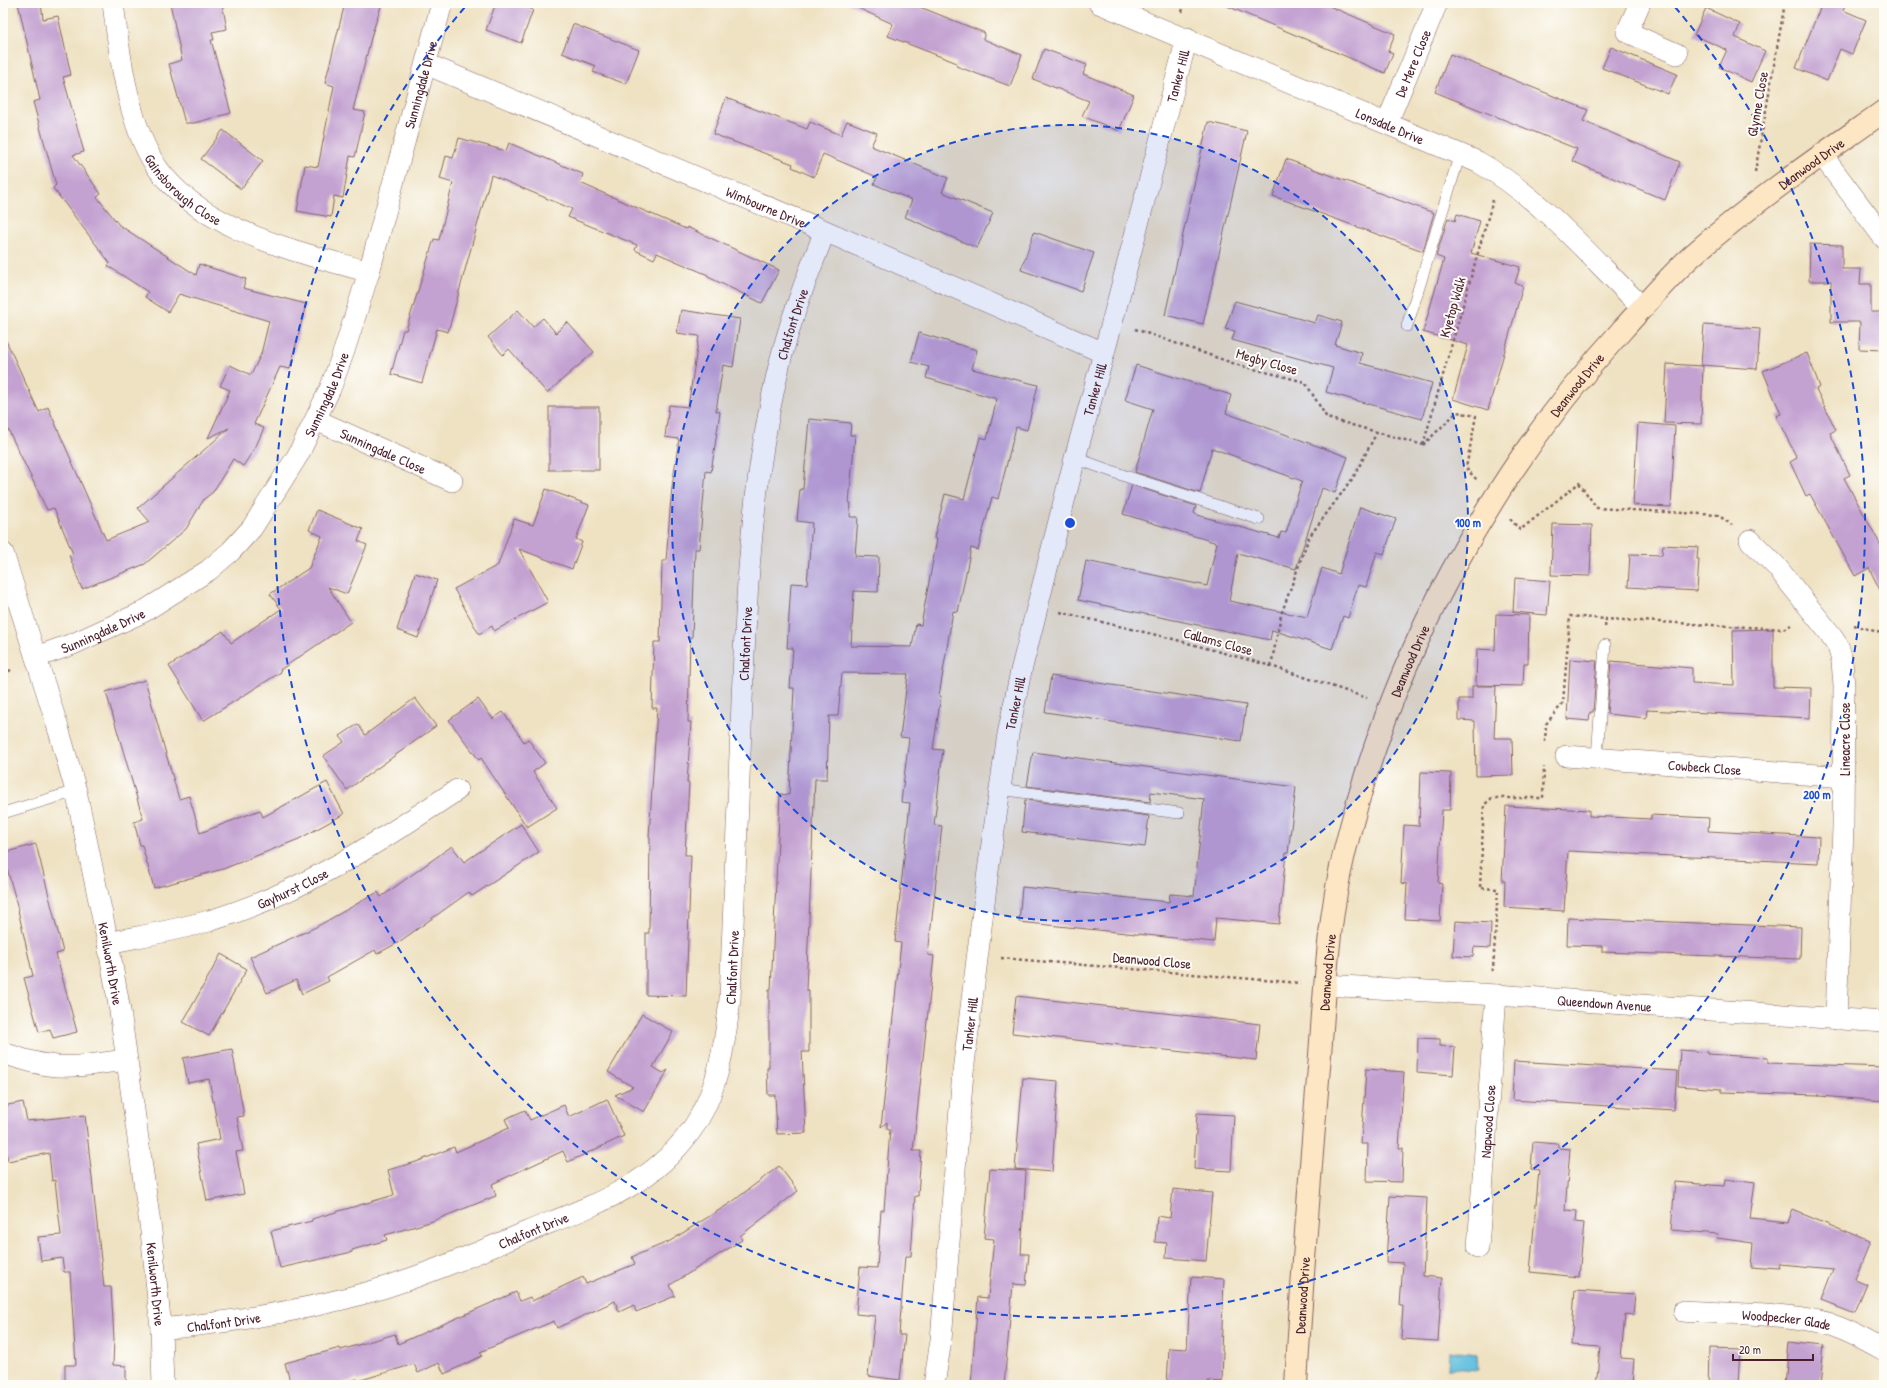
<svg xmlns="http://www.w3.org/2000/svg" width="1887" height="1388" viewBox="0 0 1887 1388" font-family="'Patrick Hand',sans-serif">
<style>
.water{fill:#60bfde;stroke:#556f84}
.building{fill:#c3a1d1}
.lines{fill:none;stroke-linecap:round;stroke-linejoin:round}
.lane-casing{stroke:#846360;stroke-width:12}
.street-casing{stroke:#846360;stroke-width:22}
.secondary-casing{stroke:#846360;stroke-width:24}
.path{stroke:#846360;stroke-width:2.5;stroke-dasharray:3 3;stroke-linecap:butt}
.lane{stroke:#fff;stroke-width:11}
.street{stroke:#fff;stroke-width:21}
.secondary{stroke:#fce6c4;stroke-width:22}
.ring{fill:none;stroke:#1d4ed8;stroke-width:2;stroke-dasharray:7 5}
.labels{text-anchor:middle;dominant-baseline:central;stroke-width:4;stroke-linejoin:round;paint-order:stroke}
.street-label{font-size:14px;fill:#4a1f2b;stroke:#fdfcf7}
.centre{fill:#1d4ed8;stroke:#fdfcf7;stroke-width:2}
.ring-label{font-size:12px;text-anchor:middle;font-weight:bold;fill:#1d4ed8;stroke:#fdfcf7;stroke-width:4;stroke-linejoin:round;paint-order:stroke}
</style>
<rect width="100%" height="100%" fill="#fdfcf7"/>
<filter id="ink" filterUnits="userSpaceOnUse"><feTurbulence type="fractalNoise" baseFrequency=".025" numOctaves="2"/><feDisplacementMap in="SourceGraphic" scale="8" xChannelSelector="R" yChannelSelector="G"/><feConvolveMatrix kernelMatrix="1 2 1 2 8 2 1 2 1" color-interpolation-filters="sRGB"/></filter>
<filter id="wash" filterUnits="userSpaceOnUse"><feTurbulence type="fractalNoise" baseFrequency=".012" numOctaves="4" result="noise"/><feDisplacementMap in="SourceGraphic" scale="16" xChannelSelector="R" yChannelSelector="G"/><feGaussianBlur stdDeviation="0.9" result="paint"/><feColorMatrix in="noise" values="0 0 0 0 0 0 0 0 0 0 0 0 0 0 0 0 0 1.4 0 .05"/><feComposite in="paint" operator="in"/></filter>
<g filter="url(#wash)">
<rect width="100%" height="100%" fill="#efe2c3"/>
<!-- water -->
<polygon class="water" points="1449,1351 1478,1354 1479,1370 1448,1368"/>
<g id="blocks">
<!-- building -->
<g class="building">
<polygon points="18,3 41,3 43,19 58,16 71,75 63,77 84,152 73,155 101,194 97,197 119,225 196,275 199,264 246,279 243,288 306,304 290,369 280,367 254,424 264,428 255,448 243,466 233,459 213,492 204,499 186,529 145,564 82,589 69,555 73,554 54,508 47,510 3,419 3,334 39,412 48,407 106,540 150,522 138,508 229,428 208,438 230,390 220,386 230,365 251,375 261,354 269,321 179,294 168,312 145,297 148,292 108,266 110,263 53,188 56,185 33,102 40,100"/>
<polygon points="170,3 222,3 227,29 212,32 214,40 211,40 231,113 194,123 185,123 169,64 182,60"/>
<polygon points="345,3 382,3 372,34 353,110 365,112 355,157 350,156 343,198 334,196 331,217 297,211 305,165 318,167 334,86 325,83"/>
<polygon points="496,3 513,3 533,10 521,43 486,30"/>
<polygon points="847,3 910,3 985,33 983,39 1022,55 1010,86 956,66 957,63 888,36 893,24"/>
<polygon points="1220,3 1322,3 1395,34 1388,51 1393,53 1385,73"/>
<polygon points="1822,3 1846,3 1843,10 1866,20 1852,54 1840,49 1827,81 1796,68"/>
<polygon points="1706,8 1740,24 1735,37 1765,51 1751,82 1719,67 1727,50 1694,35"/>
<polygon points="573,24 639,50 626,84 593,72 596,66 562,53"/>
<polygon points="1611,47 1677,74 1668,94 1602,68"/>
<polygon points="1044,49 1087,65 1083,74 1134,95 1119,131 1082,116 1089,101 1033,79"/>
<polygon points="1450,54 1588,110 1583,121 1680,162 1665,200 1572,161 1577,149 1435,92"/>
<polygon points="726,98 807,129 810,122 841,135 847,121 877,133 871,146 948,178 942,192 993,213 977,248 905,217 912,200 874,184 877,177 823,154 814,177 792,167 793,164 713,134"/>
<polygon points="1208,122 1247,131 1203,324 1165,315"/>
<polygon points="223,130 263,161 241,189 201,159"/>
<polygon points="459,138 506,151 509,143 583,174 580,183 686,229 687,227 779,270 762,303 708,277 708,275 657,253 654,259 635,250 637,245 568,217 572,209 491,175 448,332 437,329 422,383 391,374 403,330 406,330 434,239 439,240 453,183 440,179 446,156 453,158"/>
<polygon points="1286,159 1434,213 1423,251 1273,196"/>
<polygon points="1457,214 1480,221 1471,253 1520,267 1515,283 1523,286 1488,410 1453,399 1468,345 1423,332 1444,259 1436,256 1448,218 1455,221"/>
<polygon points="1034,232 1094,253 1081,291 1021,270"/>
<polygon points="1810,244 1842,245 1842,269 1861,269 1860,284 1871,284 1871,312 1884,312 1884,350 1859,349 1860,322 1831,322 1831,281 1809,281"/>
<polygon points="1235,301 1315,323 1318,315 1342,322 1335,345 1362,353 1360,363 1432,383 1422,419 1326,392 1333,368 1232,340 1235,331 1225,329"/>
<polygon points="518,310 533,327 543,318 556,333 567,322 594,352 547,393 509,349 503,355 488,337"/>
<polygon points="681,310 740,319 733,367 723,365 716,411 720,412 711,472 706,471 699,549 695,549 692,638 690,637 688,722 691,722 687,783 689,783 685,855 691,855 686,996 646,995 646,933 649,933 650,837 649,837 657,708 652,708 654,642 660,642 662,561 666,561 672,487 679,439 665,437 669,405 688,407 699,336 677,333"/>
<polygon points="1704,325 1760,329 1757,369 1701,365"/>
<polygon points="919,333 977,350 972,369 1038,385 1027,430 1016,427 998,499 992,497 978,550 971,548 958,612 953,611 939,696 941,696 933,749 943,750 934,825 942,826 928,955 934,956 913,1151 921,1151 918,1196 915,1196 911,1256 905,1256 899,1335 905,1335 900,1380 868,1376 875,1316 856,1314 860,1267 877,1268 881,1210 884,1210 890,1130 887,1129 887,1122 881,1127 901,943 895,942 910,803 901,802 909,738 900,737 908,674 842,673 838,716 829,716 827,779 815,779 806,990 809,990 809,1052 802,1052 806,1133 777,1134 775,1095 768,1095 767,1068 769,1068 769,990 771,990 780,794 789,795 794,688 790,688 793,648 787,648 791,583 807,584 812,523 797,521 800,489 803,489 809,419 851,423 850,435 855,435 849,503 851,503 850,517 858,517 855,556 879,557 878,592 854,591 851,646 912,647 916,624 921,625 937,539 934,538 945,494 964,499 980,437 987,439 997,399 926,378 929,367 911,362"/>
<polygon points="1807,353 1820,387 1816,389 1836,430 1830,433 1850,475 1844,478 1884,551 1884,598 1869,568 1855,576 1810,494 1806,496 1790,462 1797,458 1776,416 1781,414 1763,371"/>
<polygon points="1667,364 1703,366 1701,424 1664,423"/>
<polygon points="1136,365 1231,395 1226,413 1348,457 1335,493 1322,488 1296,569 1238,553 1229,601 1307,617 1322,568 1339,574 1360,507 1396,519 1384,554 1377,552 1366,587 1358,585 1348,618 1343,616 1332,649 1272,630 1270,640 1078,600 1086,561 1207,586 1217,543 1123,514 1132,485 1196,506 1194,513 1197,515 1279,538 1281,532 1286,533 1302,481 1212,448 1200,493 1135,472 1153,409 1125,400"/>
<rect x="549" y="407" width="50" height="63"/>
<polygon points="1638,423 1675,426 1671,507 1633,505"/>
<polygon points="546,489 589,505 576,539 582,542 572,569 519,549 548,602 494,631 492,626 479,634 454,589 498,565 514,519 533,525"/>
<polygon points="317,510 363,529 358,541 367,545 347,594 328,587 351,622 280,670 281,672 203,721 169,666 223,631 231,643 281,609 270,594 309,568 322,536 309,530"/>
<polygon points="1553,524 1592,525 1590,576 1551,575"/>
<polygon points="1663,545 1698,547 1697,559 1699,559 1697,591 1628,587 1630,554 1662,555"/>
<polygon points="415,573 437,580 418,638 397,630"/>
<polygon points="1515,578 1550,581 1547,615 1513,612"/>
<polygon points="1496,614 1529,615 1528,663 1524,663 1523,686 1476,685 1477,649 1495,650"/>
<polygon points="1773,629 1773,687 1811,688 1810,718 1647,710 1646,718 1607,714 1611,661 1692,668 1692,683 1734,685 1733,630"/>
<polygon points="1570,659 1597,661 1593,712 1590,712 1589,721 1567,719"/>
<polygon points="1051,676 1246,705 1241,741 1045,712"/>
<polygon points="145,680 179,799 189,796 200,833 260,810 263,817 327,782 344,814 299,839 223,869 154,888 142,845 140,845 134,822 143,819 106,692"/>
<polygon points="1472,686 1496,686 1494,738 1512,738 1513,775 1476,776 1475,721 1459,720 1459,699 1472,699"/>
<polygon points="415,698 436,726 347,790 323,756 344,742 340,736 358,724 365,735"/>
<polygon points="478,699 493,719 503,712 524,742 528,739 545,763 533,772 557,808 527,827 481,758 479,760 449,720"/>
<polygon points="1033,752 1296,787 1288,853 1286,853 1279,924 1216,918 1214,942 1019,922 1022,887 1169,902 1170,894 1194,896 1204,799 1151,792 1150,802 1027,786"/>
<polygon points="1421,772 1451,773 1450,810 1442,810 1438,883 1442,884 1440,921 1405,919 1407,884 1401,883 1404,825 1419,826"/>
<polygon points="1025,800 1149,816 1145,847 1022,832"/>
<polygon points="1506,806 1589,810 1589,816 1651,819 1651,815 1709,818 1708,831 1819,837 1818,863 1568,851 1564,911 1504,907 1505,881 1502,881"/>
<polygon points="521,824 539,852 472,896 469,892 399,942 377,954 375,950 327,977 329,981 302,994 296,980 267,993 250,957 316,927 378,892 381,897 452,846 464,862"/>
<polygon points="36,844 63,952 56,954 77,1032 53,1038 50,1029 39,1032 24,978 33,976 15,897 3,854 3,853"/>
<polygon points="1568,918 1801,927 1800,959 1602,952 1602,946 1567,945"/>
<polygon points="1455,921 1491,923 1490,948 1474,947 1473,957 1453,956"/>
<polygon points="221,954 247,969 209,1036 183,1022"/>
<polygon points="1016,996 1260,1024 1256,1060 1012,1033"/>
<polygon points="642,1014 673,1032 653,1067 663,1073 668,1070 644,1112 615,1095 633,1087 608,1072"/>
<polygon points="1418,1038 1440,1039 1440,1046 1455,1047 1453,1075 1417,1072"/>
<polygon points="232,1049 244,1116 237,1117 243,1151 236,1152 244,1194 207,1201 196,1144 220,1139 209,1079 188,1083 183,1058"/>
<polygon points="1680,1050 1708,1052 1708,1054 1768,1058 1768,1063 1884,1067 1884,1101 1819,1096 1819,1095 1722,1092 1722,1089 1678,1086"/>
<polygon points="1514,1061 1677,1071 1674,1110 1512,1100"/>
<polygon points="1366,1069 1404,1072 1399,1148 1403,1148 1402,1182 1367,1181 1368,1144 1361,1144"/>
<polygon points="1023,1078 1058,1081 1052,1172 1015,1169"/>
<polygon points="607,1099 624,1136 568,1162 563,1151 492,1184 496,1196 430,1222 385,1235 387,1240 352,1250 352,1252 280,1268 271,1231 312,1221 312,1219 394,1195 388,1170 416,1162 454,1147 456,1152 509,1128 505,1119 525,1110 530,1120 564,1105 569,1117"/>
<polygon points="23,1102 27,1121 85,1115 104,1287 111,1287 114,1338 113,1365 126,1366 126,1385 65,1385 65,1365 76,1365 70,1272 64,1272 62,1258 41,1261 38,1237 61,1235 55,1180 52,1181 49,1153 8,1161 3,1139 3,1106"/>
<polygon points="1197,1113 1234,1115 1231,1171 1194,1169"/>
<polygon points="1533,1142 1558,1144 1558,1148 1570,1149 1565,1210 1577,1211 1576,1222 1584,1223 1579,1277 1530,1272 1539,1170 1531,1169"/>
<polygon points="779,1166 798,1191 740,1236 742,1240 670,1285 675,1296 636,1312 634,1305 619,1312 615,1301 557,1328 554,1321 480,1352 482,1356 444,1374 439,1363 418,1373 414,1364 358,1381 357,1379 334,1385 291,1385 285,1363 340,1348 341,1350 395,1334 398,1344 516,1292 520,1301 530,1297 532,1301 583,1277 586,1284 635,1264 632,1257 670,1241 732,1202"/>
<polygon points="990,1169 1026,1171 1021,1254 1029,1254 1026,1285 1013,1284 1004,1385 971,1385 978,1297 988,1298 994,1239 984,1238"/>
<polygon points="1725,1179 1755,1183 1750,1218 1788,1222 1793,1210 1870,1242 1855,1279 1867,1284 1855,1313 1822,1300 1834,1269 1781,1264 1780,1269 1751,1267 1753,1243 1717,1238 1718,1234 1671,1230 1675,1182 1724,1186"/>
<polygon points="1173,1189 1212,1193 1206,1261 1166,1258 1167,1243 1155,1242 1157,1216 1170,1218"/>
<polygon points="1390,1196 1427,1198 1423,1276 1442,1278 1438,1341 1401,1339 1403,1305 1400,1305 1403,1263 1386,1262"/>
<polygon points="1191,1277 1224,1279 1221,1351 1223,1351 1222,1382 1208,1381 1208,1385 1167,1385 1169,1348 1187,1349"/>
<polygon points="1575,1290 1635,1294 1633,1315 1625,1314 1621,1358 1634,1359 1632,1385 1596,1385 1600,1347 1571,1345"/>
<polygon points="1789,1342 1824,1346 1820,1385 1785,1385"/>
<polygon points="1710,1348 1740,1349 1738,1385 1709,1385"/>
</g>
</g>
</g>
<g filter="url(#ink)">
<use href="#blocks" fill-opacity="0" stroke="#846360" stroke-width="1"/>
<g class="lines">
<!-- lane casing -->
<g class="lane-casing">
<g id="lane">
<polyline points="1407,326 1460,154"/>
<polyline points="1075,458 1125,476 1259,519"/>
<polyline points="1597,758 1605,645"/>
<polyline points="999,789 1179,813"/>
<polyline points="3,813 76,791"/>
</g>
</g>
<!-- street casing -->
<g class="street-casing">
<g id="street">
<path id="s1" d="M 113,3 C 119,52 128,124 156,166 C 201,231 297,251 369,272"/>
<path id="s2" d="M 1099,3 L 1478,162 C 1542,198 1591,258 1643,308"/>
<polyline points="1640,3 1627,32 1677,54"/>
<path id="s3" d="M 426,64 L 825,231 L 1104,353"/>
<path id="s4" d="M 1387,123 L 1437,3"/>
<polyline points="1822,155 1884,238"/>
<path id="s5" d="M 316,420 L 452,481"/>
<polyline points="1750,540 1776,566 1828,631 1838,646 1842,661 1844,686 1843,827 1836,1019"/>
<path id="s6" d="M 3,553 L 59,731 L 76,791 L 108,943 L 120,1011 L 151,1231 L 161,1329 L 163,1385"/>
<path id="s7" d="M 36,657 L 73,644 L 143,612 L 209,570 L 231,551 L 252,528 L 298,455 L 330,389 L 344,351 L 369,272 L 442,3"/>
<path id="s8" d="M 1566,756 L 1844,777"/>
<path id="s9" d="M 108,943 C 142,936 176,930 209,921 C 300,894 379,842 457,790"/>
<path id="s10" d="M 1325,985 L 1496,995 L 1884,1022"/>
<path d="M 3,1053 C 18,1058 33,1063 48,1065 C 74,1069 101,1063 126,1060"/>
<path id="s11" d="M 1478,1248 L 1496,995"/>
<path id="s12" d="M 1683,1311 C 1728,1314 1789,1313 1832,1325 C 1850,1331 1868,1341 1884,1350"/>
<path id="s13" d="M 161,1329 C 233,1322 304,1311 373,1291 C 426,1275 477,1253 527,1232 C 590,1206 648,1189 690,1132 C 718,1094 725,1044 730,999 C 734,909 737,819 741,729 C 745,612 750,494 776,379 C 787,328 806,279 825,231"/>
<path id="s14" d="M 934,1385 L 941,1340 L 963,1072 L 988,871 L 1008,734 L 1021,671 L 1075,458 L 1104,353 L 1187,38"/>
</g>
</g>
<!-- secondary casing -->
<g class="secondary-casing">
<g id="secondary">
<path id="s15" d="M 1296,1385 C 1302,1279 1310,1173 1319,1067 C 1325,996 1327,923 1344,854 C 1391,658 1488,478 1623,329 C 1646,304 1669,276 1694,254 C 1754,201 1819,157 1884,111"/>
</g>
</g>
<!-- path -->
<g class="path">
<polyline points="1182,12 1185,3"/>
<polyline points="1755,172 1785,3"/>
<polyline points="1135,329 1238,365 1305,382 1327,418 1423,445"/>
<polyline points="1423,445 1457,412 1476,416 1466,468 1477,480"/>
<polyline points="1423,445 1493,200"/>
<polyline points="1510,519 1520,530 1579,483 1597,508 1718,515 1732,525"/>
<polyline points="1060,612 1173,639 1271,666 1367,698"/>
<polyline points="1854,625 1884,634"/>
<polyline points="1605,627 1606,619 1783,629 1791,625"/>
<polyline points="1271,666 1281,615 1309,537 1353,478 1377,432"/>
<polyline points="3,674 13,669"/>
<polyline points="1545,742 1546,724 1563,703 1570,616 1606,619"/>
<polyline points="1001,958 1301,983"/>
<polyline points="1491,971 1493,969 1498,889 1480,888 1484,805 1492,798 1543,798 1544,767"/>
</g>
<!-- lane -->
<use href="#lane" class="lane"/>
<!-- street -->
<use href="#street" class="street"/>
<!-- secondary -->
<use href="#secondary" class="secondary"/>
</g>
</g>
<!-- distance rings -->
<circle cx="1070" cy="523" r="398" fill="#1d4ed8" fill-opacity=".12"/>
<g class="ring">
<circle cx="1070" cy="523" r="398"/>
<path d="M1675 7A795 795 0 1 1 465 7"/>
</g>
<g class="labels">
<!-- street labels -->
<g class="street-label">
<text stroke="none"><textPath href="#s4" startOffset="65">De Mere Close</textPath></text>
<text stroke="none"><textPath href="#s14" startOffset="1335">Tanker Hill</textPath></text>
<text stroke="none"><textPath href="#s7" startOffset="732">Sunningdale Drive</textPath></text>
<text transform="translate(1757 104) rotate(-80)">Glynne Close</text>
<text stroke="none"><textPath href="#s2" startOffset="316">Lonsdale Drive</textPath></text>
<text stroke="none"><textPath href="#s15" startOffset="1386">Deanwood Drive</textPath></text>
<text stroke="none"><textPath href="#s1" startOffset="206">Gainsborough Close</textPath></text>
<text stroke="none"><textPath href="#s3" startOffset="369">Wimbourne Drive</textPath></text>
<text transform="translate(1452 307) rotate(-74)">Kyetop Walk</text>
<text stroke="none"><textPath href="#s13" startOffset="1395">Chalfont Drive</textPath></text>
<text transform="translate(1267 361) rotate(16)">Megby Close</text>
<text stroke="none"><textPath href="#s15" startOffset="1062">Deanwood Drive</textPath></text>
<text stroke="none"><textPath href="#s14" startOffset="1011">Tanker Hill</textPath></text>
<text stroke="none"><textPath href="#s7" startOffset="408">Sunningdale Drive</textPath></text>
<text stroke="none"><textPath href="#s5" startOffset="74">Sunningdale Close</textPath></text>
<text stroke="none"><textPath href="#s7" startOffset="72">Sunningdale Drive</textPath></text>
<text transform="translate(1218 641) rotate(15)">Callams Close</text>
<text stroke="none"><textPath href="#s13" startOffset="1071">Chalfont Drive</textPath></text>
<text stroke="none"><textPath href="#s15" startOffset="738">Deanwood Drive</textPath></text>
<text stroke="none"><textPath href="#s14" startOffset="687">Tanker Hill</textPath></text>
<text transform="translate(1844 739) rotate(-90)">Lineacre Close</text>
<text stroke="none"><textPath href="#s8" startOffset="139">Cowbeck Close</textPath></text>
<text stroke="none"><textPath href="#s9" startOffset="193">Gayhurst Close</textPath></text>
<text transform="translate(1152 960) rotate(5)">Deanwood Close</text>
<text stroke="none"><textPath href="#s6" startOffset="425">Kenilworth Drive</textPath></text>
<text stroke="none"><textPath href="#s13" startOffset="747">Chalfont Drive</textPath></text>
<text stroke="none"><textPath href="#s15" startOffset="414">Deanwood Drive</textPath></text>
<text stroke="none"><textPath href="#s10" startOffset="280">Queendown Avenue</textPath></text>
<text stroke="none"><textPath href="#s14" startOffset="363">Tanker Hill</textPath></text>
<text stroke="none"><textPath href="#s11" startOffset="127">Napwood Close</textPath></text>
<text stroke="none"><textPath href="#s13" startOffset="387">Chalfont Drive</textPath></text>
<text stroke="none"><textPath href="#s6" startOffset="749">Kenilworth Drive</textPath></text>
<text stroke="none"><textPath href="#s15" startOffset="90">Deanwood Drive</textPath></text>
<text stroke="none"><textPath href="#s13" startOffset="63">Chalfont Drive</textPath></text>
<text stroke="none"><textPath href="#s12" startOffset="104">Woodpecker Glade</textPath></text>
</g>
</g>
<circle cx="1070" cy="523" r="6" class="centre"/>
<g class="ring-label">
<text x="1468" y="527">100 m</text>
<text x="1817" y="799">200 m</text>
</g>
<!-- margin -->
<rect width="1887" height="1388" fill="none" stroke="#fdfcf7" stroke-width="16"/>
<!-- scale -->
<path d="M1733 1354v6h80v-6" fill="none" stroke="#4a1f2b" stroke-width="2"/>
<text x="1739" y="1354" font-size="12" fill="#4a1f2b" stroke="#fdfcf7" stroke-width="3" paint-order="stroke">20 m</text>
</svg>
